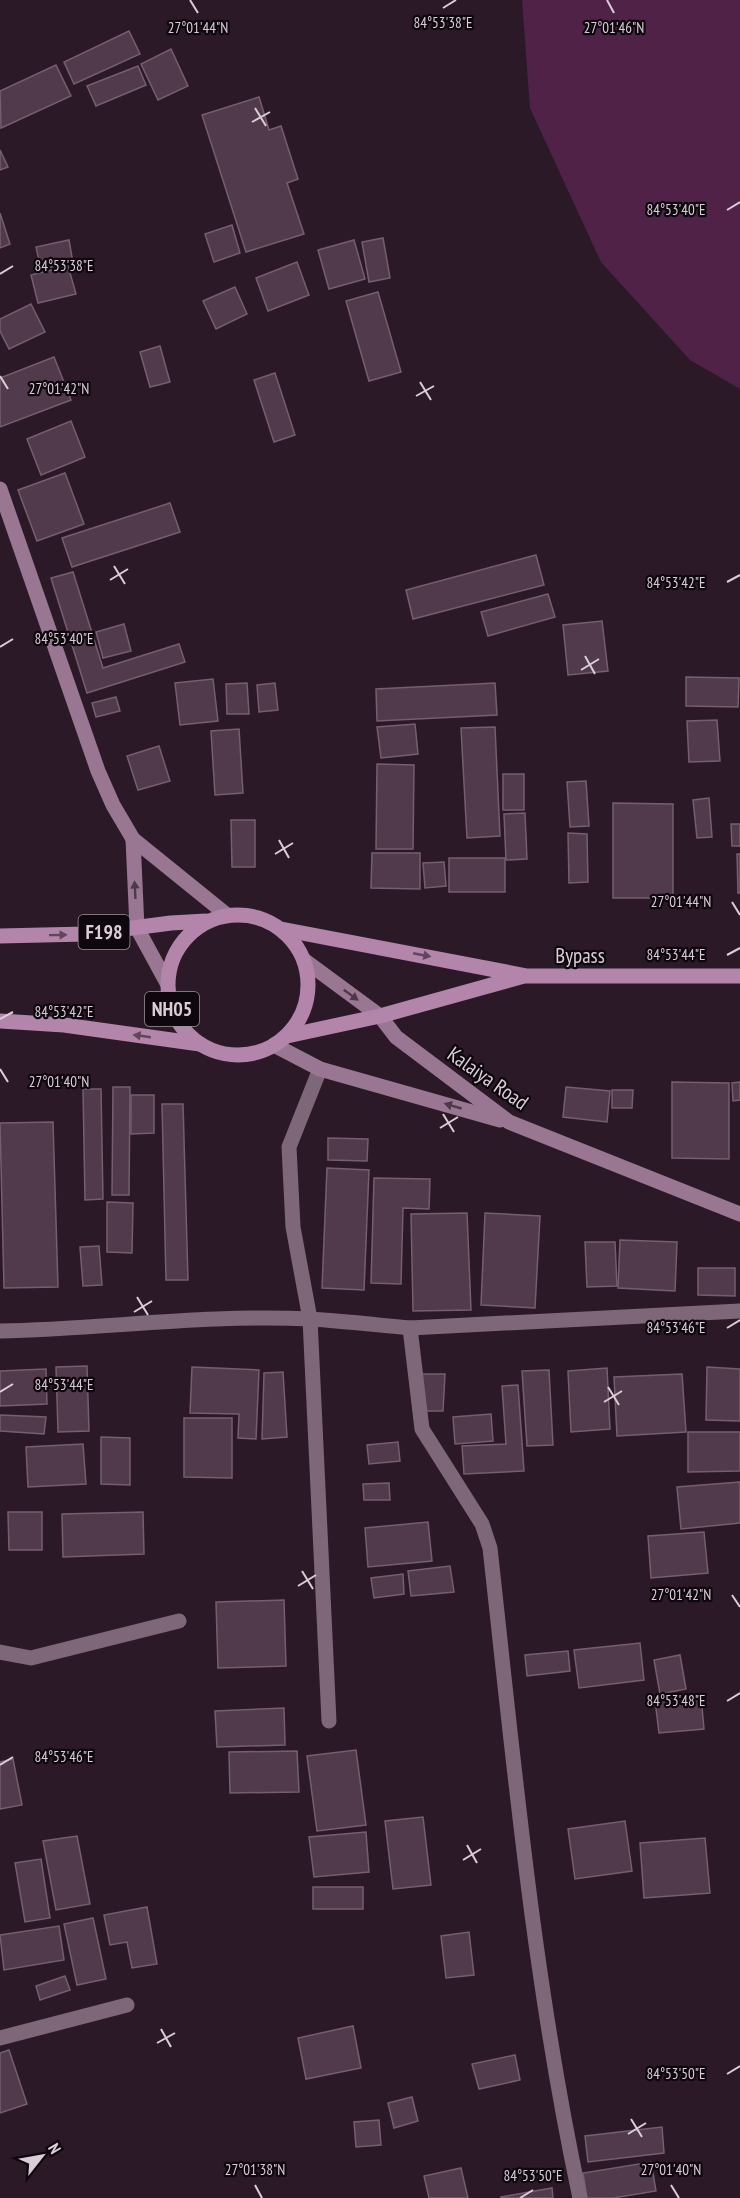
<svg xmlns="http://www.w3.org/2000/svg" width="740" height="2198" viewBox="0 0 740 2198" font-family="'PT Sans Narrow',sans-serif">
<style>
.green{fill:#502248}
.building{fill:#503a4b;stroke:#765e70;stroke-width:1.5}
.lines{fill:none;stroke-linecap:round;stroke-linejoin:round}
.street{stroke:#7f677a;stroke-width:15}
.secondary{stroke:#997692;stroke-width:15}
.primary{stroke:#b485aa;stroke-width:15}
.oneway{fill:#4d3949}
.oneway2{fill:#62465c}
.ticks{fill:none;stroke:#dacdd7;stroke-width:2}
.labels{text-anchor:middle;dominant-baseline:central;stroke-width:4.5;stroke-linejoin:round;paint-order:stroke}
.shield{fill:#0f070e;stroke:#9d929b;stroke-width:1.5}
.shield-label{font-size:20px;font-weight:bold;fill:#dacdd7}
.street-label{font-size:21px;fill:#dacdd7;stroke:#0f070e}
.ticks-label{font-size:15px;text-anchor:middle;fill:#dacdd7;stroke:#0f070e;stroke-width:4.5;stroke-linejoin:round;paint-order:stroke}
</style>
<rect width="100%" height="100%" fill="#2c1928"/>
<!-- green -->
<polygon class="green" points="522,0 740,0 740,389 690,360 601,262 530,108"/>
<!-- building -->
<g class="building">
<polygon points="129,31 140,54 74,84 64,62"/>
<polygon points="171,49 188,86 158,100 141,64"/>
<polygon points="56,65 71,96 1,128 0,91"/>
<polygon points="138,66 146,85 96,106 87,86"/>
<polygon points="259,97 269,130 281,126 298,179 287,183 304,234 246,252 202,115"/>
<polygon points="0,150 8,167 0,170"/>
<polygon points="0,213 10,244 0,248"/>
<polygon points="232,225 240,253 214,262 205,234"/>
<polygon points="383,238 390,278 369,282 362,242"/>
<polygon points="69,240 73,263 41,269 36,247"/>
<polygon points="354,240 365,279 329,289 318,250"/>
<polygon points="297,262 309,295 268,311 256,278"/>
<polygon points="68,266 76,294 38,303 31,275"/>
<polygon points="235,287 247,314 216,329 203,301"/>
<polygon points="378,292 401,372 369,381 346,301"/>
<polygon points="31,304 45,332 9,349 0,331 0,319"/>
<polygon points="160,346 170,382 150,387 140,352"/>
<polygon points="54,357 71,400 0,427 0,378"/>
<polygon points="275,373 295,435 274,442 254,380"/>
<polygon points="71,421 85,457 41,475 27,439"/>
<polygon points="65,473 84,524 37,541 18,490"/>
<polygon points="170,503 180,532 72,567 62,538"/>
<polygon points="536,555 544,585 413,619 406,590"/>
<polygon points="73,572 103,668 179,644 185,662 87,693 51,578"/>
<polygon points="548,594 555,617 488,636 481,612"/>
<polygon points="602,621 608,671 568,675 563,625"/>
<polygon points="124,624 131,651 103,658 96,632"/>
<polygon points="686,677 739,678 738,707 686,706"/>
<polygon points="213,679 218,721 180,725 175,683"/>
<polygon points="247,683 249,714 227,714 226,684"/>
<polygon points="275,683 278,710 259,712 257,685"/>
<polygon points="495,683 497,715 377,721 376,689"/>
<polygon points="116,697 120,711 96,717 92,703"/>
<polygon points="717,720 720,761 689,762 687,721"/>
<polygon points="415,724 418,754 381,758 377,727"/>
<polygon points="495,727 500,836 467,838 461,728"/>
<polygon points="239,729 243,793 215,795 211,731"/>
<polygon points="159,746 170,781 138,790 127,756"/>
<polygon points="377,764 414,765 413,849 376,849"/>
<rect x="503" y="774" width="21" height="36"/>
<polygon points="586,781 589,826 570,827 567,782"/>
<polygon points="709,798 712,837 697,838 693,800"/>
<polygon points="613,803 673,804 673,898 613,898"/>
<polygon points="525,813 527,859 506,860 504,814"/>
<polygon points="231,820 255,820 255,867 232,867"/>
<polygon points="731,824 740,824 740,846 732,846"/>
<polygon points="568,833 587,834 588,882 569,883"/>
<polygon points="372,853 420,853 420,889 371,888"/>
<polygon points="737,854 740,854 740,893 738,893"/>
<rect x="449" y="858" width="56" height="34"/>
<polygon points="444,862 446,886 425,888 423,863"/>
<polygon points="672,1082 729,1083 729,1159 672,1158"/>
<polygon points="740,1082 740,1100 733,1101 732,1083"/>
<polygon points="113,1087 130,1087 129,1195 112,1195"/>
<polygon points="566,1087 610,1091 607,1122 563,1117"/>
<polygon points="83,1089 101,1089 103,1199 85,1200"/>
<polygon points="612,1090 633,1090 632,1108 612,1108"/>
<polygon points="131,1095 154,1095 154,1133 131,1134"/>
<polygon points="162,1104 183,1104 188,1280 166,1280"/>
<polygon points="53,1122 58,1287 4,1288 0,1123"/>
<polygon points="328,1138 368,1139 367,1161 328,1160"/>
<polygon points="327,1168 369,1170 364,1290 322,1288"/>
<polygon points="374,1178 430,1179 429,1209 403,1208 401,1284 371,1283"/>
<polygon points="107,1202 133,1203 132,1253 107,1252"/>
<polygon points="467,1213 471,1310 413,1311 411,1214"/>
<polygon points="485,1213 540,1216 535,1308 481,1305"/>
<polygon points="620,1240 677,1242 675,1291 618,1288"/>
<polygon points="585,1242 615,1242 617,1286 587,1287"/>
<polygon points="99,1246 102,1285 83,1286 80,1247"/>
<polygon points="698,1268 735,1268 735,1296 698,1295"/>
<polygon points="87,1366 89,1431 58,1432 56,1367"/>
<polygon points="192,1367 259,1370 256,1439 238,1438 239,1414 190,1413"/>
<polygon points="707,1367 740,1369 740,1421 706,1420"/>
<polygon points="607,1368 610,1429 571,1432 568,1371"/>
<polygon points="46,1369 47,1404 0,1406 0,1371"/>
<polygon points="549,1370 553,1445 527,1446 522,1371"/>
<polygon points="283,1372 287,1437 262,1439 264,1373"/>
<polygon points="422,1374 445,1374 443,1411 421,1411"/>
<polygon points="682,1374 686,1432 617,1436 614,1377"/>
<polygon points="518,1385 524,1471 464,1474 462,1446 506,1444 502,1386"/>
<polygon points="491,1414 493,1441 455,1444 453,1417"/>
<polygon points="0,1415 46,1417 44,1434 0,1431"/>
<polygon points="184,1418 232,1418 232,1478 184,1477"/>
<polygon points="688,1432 740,1432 740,1471 688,1472"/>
<polygon points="101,1437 130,1438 130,1485 101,1484"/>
<polygon points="398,1442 400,1461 369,1464 367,1445"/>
<polygon points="83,1444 86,1484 28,1487 26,1447"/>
<polygon points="740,1482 740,1523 681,1529 677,1487"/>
<polygon points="389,1483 390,1500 364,1500 363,1484"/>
<polygon points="8,1512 42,1512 42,1550 9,1550"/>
<polygon points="143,1512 144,1554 63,1557 62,1514"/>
<polygon points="428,1522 432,1561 368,1567 365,1528"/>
<polygon points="704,1532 708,1573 651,1578 648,1536"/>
<polygon points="450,1566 454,1592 411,1596 408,1571"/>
<polygon points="403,1574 404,1594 374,1598 371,1578"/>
<polygon points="284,1600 286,1666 218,1668 216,1602"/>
<polygon points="640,1643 644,1680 579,1688 574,1650"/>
<polygon points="568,1651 570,1671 527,1676 525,1655"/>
<polygon points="680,1655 686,1689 660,1694 654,1660"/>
<polygon points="701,1696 704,1729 659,1733 655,1700"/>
<polygon points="284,1708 285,1745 217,1747 215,1711"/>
<polygon points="356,1750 366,1825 317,1831 307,1756"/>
<polygon points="297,1751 299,1792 230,1793 229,1752"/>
<polygon points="13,1759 22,1805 0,1809 0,1762"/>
<polygon points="423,1817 431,1885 393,1889 385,1821"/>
<polygon points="625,1821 632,1871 575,1879 568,1829"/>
<polygon points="366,1832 369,1872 314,1877 309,1837"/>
<polygon points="77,1836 90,1904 56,1910 43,1841"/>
<polygon points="705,1838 710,1893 644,1898 640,1843"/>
<polygon points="41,1859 50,1918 25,1922 15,1863"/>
<rect x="313" y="1887" width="50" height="22"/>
<polygon points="147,1907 157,1964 132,1968 127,1942 110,1945 104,1915"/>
<polygon points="93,1918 106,1979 77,1985 64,1924"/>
<polygon points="59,1926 64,1960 4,1970 0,1935"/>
<polygon points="469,1932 474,1975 446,1978 441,1936"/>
<polygon points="65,1976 70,1990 40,2000 36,1986"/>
<polygon points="353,2026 361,2068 306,2079 298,2038"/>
<polygon points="9,2050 27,2104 0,2113 0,2053"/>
<polygon points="515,2055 520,2080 479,2089 472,2064"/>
<polygon points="412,2097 418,2121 394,2128 388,2103"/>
<polygon points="379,2120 381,2145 356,2147 354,2122"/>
<polygon points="662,2127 664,2153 588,2162 585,2136"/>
<polygon points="651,2162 656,2191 613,2198 587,2198 583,2173"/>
<polygon points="461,2168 468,2198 429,2198 424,2176"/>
<polygon points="552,2188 553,2198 501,2198 501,2197"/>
</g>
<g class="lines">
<!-- street -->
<g class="street">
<polyline points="320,1069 289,1147 293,1227 310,1319 329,1721"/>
<polyline points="410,1328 740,1311"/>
<path d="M 0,1331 C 103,1329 207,1314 310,1319 C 344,1321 377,1325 410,1328 L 422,1429 L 482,1524 L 490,1548 C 514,1765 534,1984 580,2198"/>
<polyline points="0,1652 31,1658 179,1621"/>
<polyline points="0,2038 127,2005"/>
</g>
<!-- secondary -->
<g class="secondary">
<polyline points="0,489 98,771 113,805 133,839 227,915"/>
<polyline points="133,839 137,928 167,983"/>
<polyline points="304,960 380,1016 396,1037 509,1122 740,1214"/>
<polyline points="274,1045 320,1069 500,1120"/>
</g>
<!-- primary -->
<g class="primary">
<circle cx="238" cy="985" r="70"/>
<polyline points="281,929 527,976 740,976"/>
<polyline points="0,936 86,934 171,923 206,921"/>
<polyline points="0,1021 64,1025 200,1044"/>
<polyline points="287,1036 380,1016 524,976"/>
</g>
</g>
<!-- one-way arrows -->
<defs><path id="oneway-solid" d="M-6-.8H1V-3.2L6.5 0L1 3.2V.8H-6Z" transform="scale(1.5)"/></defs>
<g class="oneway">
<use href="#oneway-solid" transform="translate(135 890) rotate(-93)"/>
<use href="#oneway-solid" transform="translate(351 995) rotate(36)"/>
<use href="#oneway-solid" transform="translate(453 1106) rotate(-164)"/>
</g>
<g class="oneway2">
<use href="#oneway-solid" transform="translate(58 935) rotate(-1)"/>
<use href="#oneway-solid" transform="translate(422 955) rotate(11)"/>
<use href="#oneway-solid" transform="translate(142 1036) rotate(-172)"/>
</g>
<!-- ticks -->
<path class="ticks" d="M 190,0 L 198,13M 607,0 L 614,13M 443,8 L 456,0M 255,108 L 266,126M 252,122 L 270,112M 727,210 L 740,202M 0,274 L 13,266M 0,376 L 8,389M 420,382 L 431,400M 416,396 L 434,386M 114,566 L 125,584M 110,580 L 128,569M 727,582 L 740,575M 0,647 L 13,639M 585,656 L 595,674M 581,670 L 599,659M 279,840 L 289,858M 275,854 L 293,843M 732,902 L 740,915M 727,955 L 740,948M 0,1019 L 13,1012M 0,1069 L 8,1082M 443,1114 L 454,1132M 440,1128 L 458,1117M 137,1297 L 148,1315M 134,1312 L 152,1301M 727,1328 L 740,1320M 608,1387 L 619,1405M 0,1392 L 13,1384M 604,1402 L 622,1391M 302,1571 L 313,1589M 298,1586 L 316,1575M 732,1595 L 740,1607M 727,1701 L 740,1693M 0,1765 L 13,1757M 467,1845 L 477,1863M 463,1860 L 481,1849M 161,2029 L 171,2047M 157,2043 L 175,2033M 727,2074 L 740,2066M 631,2119 L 642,2137M 628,2134 L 646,2123M 255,2185 L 262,2198M 671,2185 L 679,2198M 520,2198 L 533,2190"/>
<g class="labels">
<!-- shield labels -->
<g class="shield">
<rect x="78.5" y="915" width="51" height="34" rx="4.5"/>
<rect x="145" y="992" width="54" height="34" rx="4.5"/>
</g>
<g class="shield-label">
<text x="104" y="932">F198</text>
<text x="172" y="1009">NH05</text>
</g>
<!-- street labels -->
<g class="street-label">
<text x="580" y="955">Bypass</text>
<text transform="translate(488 1078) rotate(35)">Kalaiya Road</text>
</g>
</g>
<g class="ticks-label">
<text x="443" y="28">84°53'38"E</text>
<text x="198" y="33">27°01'44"N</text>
<text x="614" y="33">27°01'46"N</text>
<text x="676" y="215">84°53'40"E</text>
<text x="64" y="271">84°53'38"E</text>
<text x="59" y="394">27°01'42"N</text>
<text x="676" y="588">84°53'42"E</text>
<text x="64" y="644">84°53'40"E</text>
<text x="681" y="907">27°01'44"N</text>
<text x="676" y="960">84°53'44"E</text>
<text x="64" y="1017">84°53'42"E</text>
<text x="59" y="1087">27°01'40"N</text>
<text x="676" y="1333">84°53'46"E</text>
<text x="64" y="1390">84°53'44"E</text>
<text x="681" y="1600">27°01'42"N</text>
<text x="676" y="1706">84°53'48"E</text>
<text x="64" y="1762">84°53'46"E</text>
<text x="676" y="2079">84°53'50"E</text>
<text x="255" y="2175">27°01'38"N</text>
<text x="671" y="2175">27°01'40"N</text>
<text x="533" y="2181">84°53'50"E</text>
</g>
<!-- north arrow -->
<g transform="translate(42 2156) rotate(59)" stroke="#0f070e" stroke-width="4.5" paint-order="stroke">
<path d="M0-4.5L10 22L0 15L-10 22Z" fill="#dacdd7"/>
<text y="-9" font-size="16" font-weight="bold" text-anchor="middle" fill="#dacdd7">N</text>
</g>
</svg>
